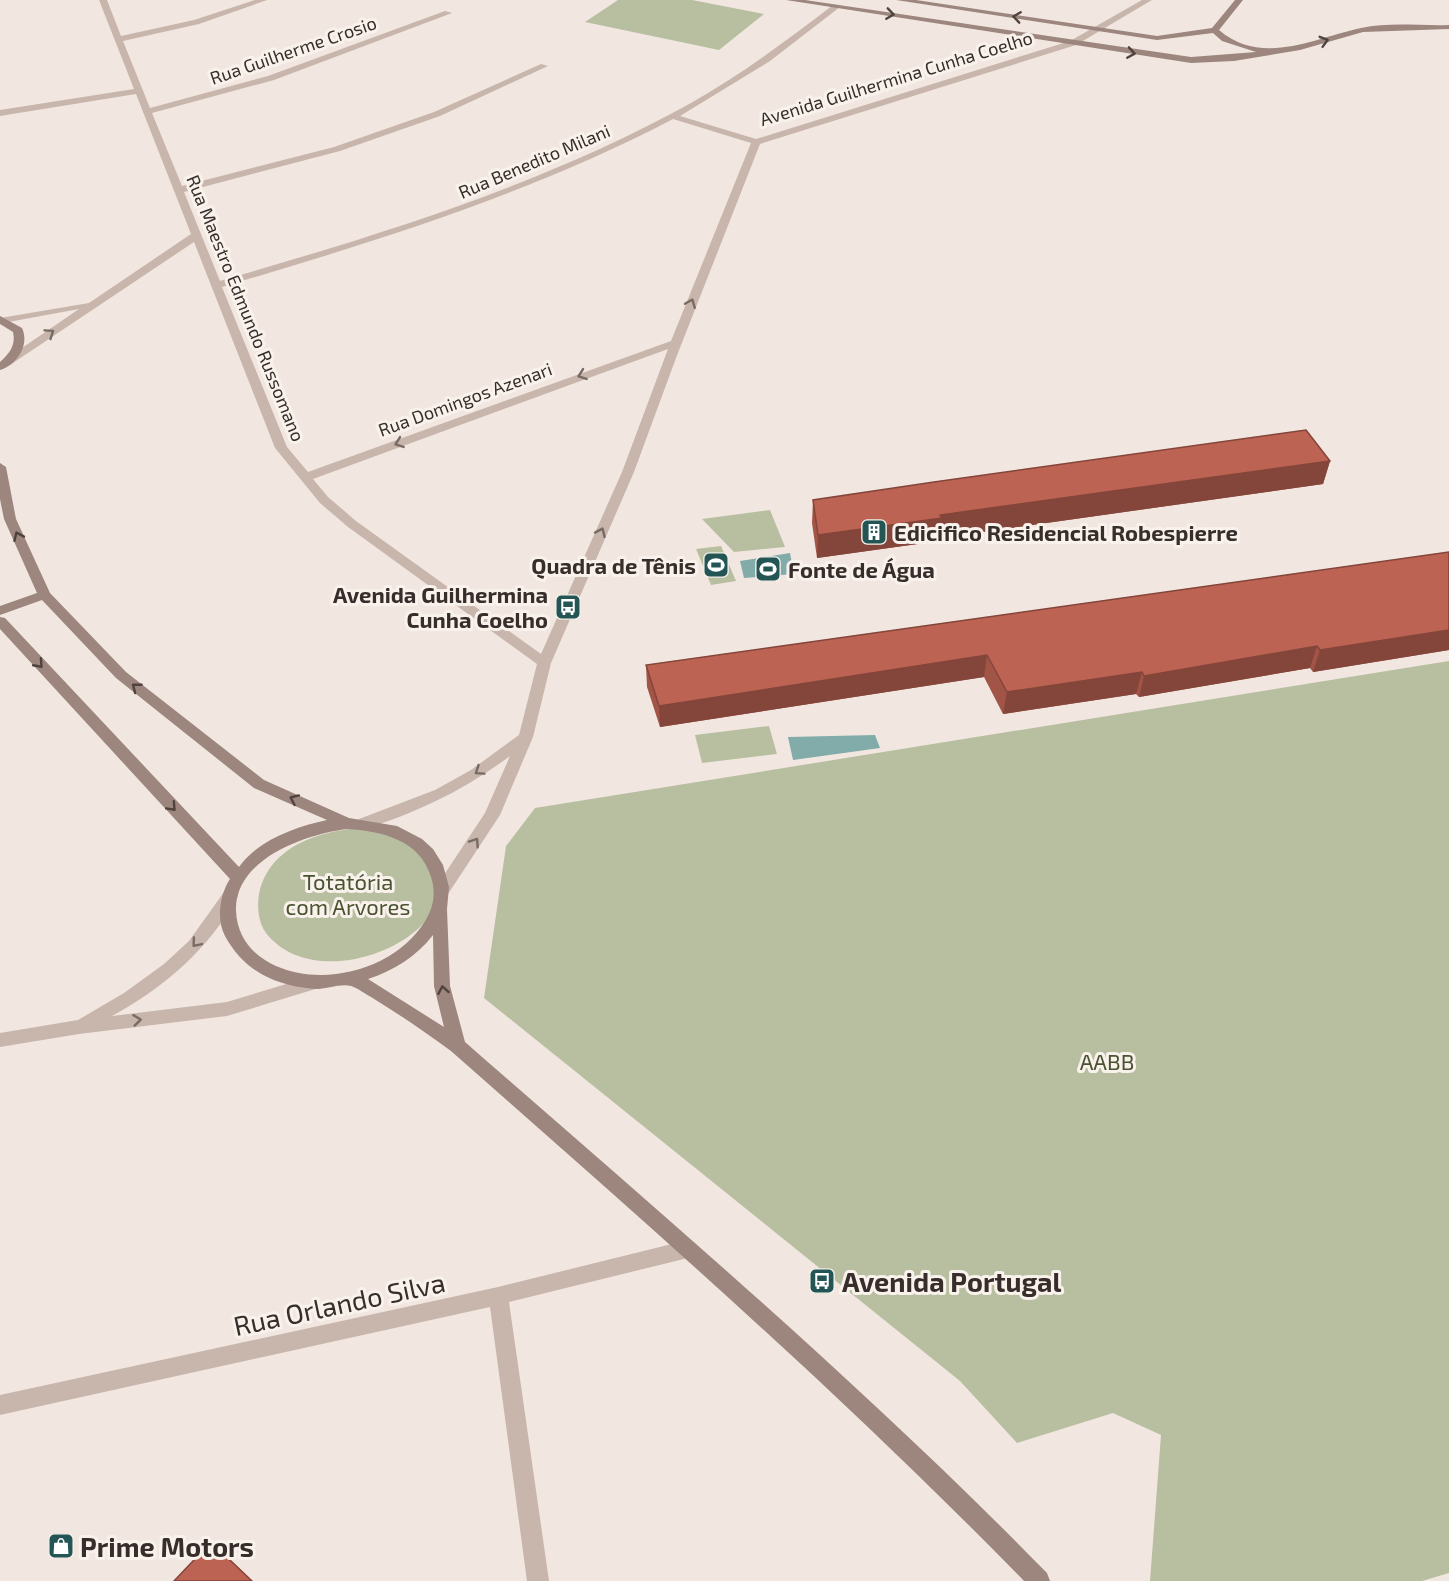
<svg xmlns="http://www.w3.org/2000/svg" width="1449" height="1581" viewBox="0 0 1449 1581" font-family="'Exo 2',sans-serif">
<style>
.green{fill:#b8bfa0}
.water{fill:#81aca9}
.lines{fill:none;stroke-linecap:round;stroke-linejoin:round}
.street{fill:#c8b6ac;fill-rule:evenodd}
.secondary{fill:#9c867e;fill-rule:evenodd}
.wall{fill:#a25547}
.shaded-wall{fill:#84453a}
.building{fill:#bc6353;stroke:#84453a;stroke-width:1.5}
.oneway{stroke:#50433f}
.oneway2{stroke:#786b64}
.labels{text-anchor:middle;dominant-baseline:central;stroke-width:6;stroke-linejoin:round;paint-order:stroke}
.far-street-label{font-size:18px;fill:#372d2a;stroke:#f9f2ec}
.poi-label{font-size:22px;font-weight:bold;fill:#372d2a;stroke:#f9f2ec;text-anchor:start}
.park-label{font-size:22px;fill:#4a5330;stroke:#f9f2ec}
.near-poi-label{font-size:27px;font-weight:bold;fill:#372d2a;stroke:#f9f2ec;text-anchor:start}
.near-street-label{font-size:27px;fill:#372d2a;stroke:#f9f2ec}
</style>
<rect width="100%" height="100%" fill="#f1e7e0"/>
<!-- green -->
<g class="green">
<polygon points="618,0 692,0 764,14 719,50 585,22"/>
<polygon points="770,510 785,547 734,552 702,519"/>
<polygon points="721,546 736,581 711,585 696,549"/>
<polygon points="1449,661 1449,1573 1422,1581 1150,1581 1161,1435 1113,1413 1017,1443 960,1381 484,998 506,846 535,808"/>
<polygon points="769,726 777,754 702,763 695,735"/>
<path d="M 376,827 L 429,852 L 437,902 C 431,910 426,922 419,928 C 381,963 302,979 266,933 C 258,922 257,906 259,894 C 270,841 330,828 376,827 Z"/>
</g>
<!-- water -->
<g class="water">
<polygon points="790,553 794,574 744,578 740,561"/>
<polygon points="875,735 880,748 793,760 788,737"/>
</g>
<g class="lines">
<!-- street -->
<g class="street">
<path d="M 99,0 L 107,0 L 121,36 L 194,20 L 255,0 L 267,0 L 199,24 L 123,41 L 150,108 L 268,76 L 445,11 L 452,13 L 274,80 L 152,113 L 182,186 L 334,147 L 434,112 L 541,64 L 548,66 L 440,116 L 340,151 L 184,192 L 220,281 C 381,234 543,185 691,103 C 741,75 787,40 833,5 L 840,7 L 770,61 L 680,116 L 756,139 L 1070,41 L 1142,0 L 1152,0 L 1076,45 L 760,144 L 676,358 L 634,472 L 551,663 L 533,737 L 500,815 L 448,894 L 436,894 L 434,890 L 485,813 L 510,756 C 466,789 417,813 364,829 L 356,823 L 359,819 L 435,790 L 471,770 L 519,735 L 537,664 L 348,527 L 320,503 L 275,448 L 194,242 L 10,365 L 6,366 L 0,363 L 79,309 L 3,323 L 0,322 L 0,318 L 89,303 L 191,234 L 136,94 L 0,116 L 0,110 L 134,89 ZM 673,119 L 751,143 L 671,341 L 308,472 L 287,447 L 222,287 C 377,241 530,194 673,119 ZM 668,349 L 622,472 L 541,654 L 356,521 L 328,497 L 313,479 Z"/>
<path d="M 230,890 L 236,892 L 238,896 C 209,949 165,987 112,1016 L 227,1002 L 316,975 L 322,977 L 324,982 L 322,987 L 227,1016 L 79,1034 L 0,1047 L 0,1033 L 78,1020 L 124,993 L 164,964 L 189,941 L 224,892 Z"/>
<polygon points="688,1240 695,1243 698,1249 695,1255 688,1258 509,1302 549,1581 527,1581 490,1307 0,1415 0,1395 498,1287"/>
</g>
<!-- secondary -->
<g class="secondary">
<path d="M 786,0 L 805,0 L 1191,57 L 1256,52 L 1222,41 L 1213,33 L 1157,40 L 896,0 L 916,0 L 1157,36 L 1212,28 L 1235,0 L 1243,0 L 1219,30 C 1262,67 1314,38 1361,28 C 1388,22 1421,26 1449,25 L 1449,29 L 1363,32 L 1300,50 L 1234,61 L 1191,63 Z"/>
<path d="M 0,316 L 22,328 C 30,345 17,365 0,370 L 0,362 C 10,353 16,345 13,332 L 0,324 Z"/>
<path d="M 0,463 L 6,467 L 16,519 L 50,593 L 126,672 L 264,780 L 349,818 L 397,826 L 422,839 L 433,849 L 443,865 L 449,887 L 447,909 L 450,986 L 465,1042 C 663,1215 863,1385 1047,1573 L 1050,1581 L 1024,1581 C 842,1394 646,1223 451,1051 C 425,1032 399,1014 371,997 C 365,994 358,988 351,986 C 342,983 326,989 315,989 C 275,986 244,971 225,936 C 216,919 220,894 230,879 L 0,629 L 0,617 L 5,618 L 239,867 C 258,840 295,827 327,820 L 254,788 L 116,678 L 42,600 L 0,615 L 0,606 L 37,593 L 4,519 L 0,499 ZM 347,829 C 382,831 420,840 431,877 C 436,892 434,907 425,921 C 397,968 326,988 276,966 C 253,956 237,937 236,911 C 234,859 306,834 347,829 ZM 433,935 L 434,986 L 444,1027 L 368,979 C 393,971 416,957 433,935 Z"/>
</g>
</g>
<!-- wall -->
<g class="wall">
<polygon points="1330,461 1323,484 940,538 939,541 817,558 812,523 813,500"/>
<polygon points="1449,552 1449,650 1313,672 1310,668 1139,697 1136,694 1003,714 984,677 660,727 647,687 646,665"/>
</g>
<!-- shaded-wall -->
<g class="shaded-wall">
<polygon points="1330,461 1323,484 940,538 939,541 817,558 818,535 940,515"/>
<polygon points="1449,630 1449,650 1313,672 1320,650"/>
<polygon points="1317,646 1310,668 1139,697 1144,676"/>
<polygon points="987,655 984,677 660,727 659,706"/>
<polygon points="1142,672 1136,694 1003,714 1007,692"/>
</g>
<!-- building -->
<g class="building">
<polygon points="1306,430 1330,461 940,515 942,518 818,535 813,500 934,482"/>
<polygon points="1449,552 1449,630 1320,650 1317,646 1144,676 1142,672 1007,692 987,655 659,706 646,665"/>
<polygon points="211,1542 252,1581 174,1581"/>
</g>
<!-- one-way arrows -->
<defs><path id="oneway-chevron" d="M-2-3.5L2.5 0L-2 3.5" fill="none" stroke-width="1.6" stroke-linecap="round" stroke-linejoin="round" transform="scale(1.5)"/></defs>
<g class="oneway">
<use href="#oneway-chevron" transform="translate(890 14) rotate(8)"/>
<use href="#oneway-chevron" transform="translate(1017 17) rotate(-172)"/>
<use href="#oneway-chevron" transform="translate(1324 41) rotate(-16)"/>
<use href="#oneway-chevron" transform="translate(1131 53) rotate(9)"/>
<use href="#oneway-chevron" transform="translate(18 536) rotate(-114)"/>
<use href="#oneway-chevron" transform="translate(39 664) rotate(48)"/>
<use href="#oneway-chevron" transform="translate(136 687) rotate(-142)"/>
<use href="#oneway-chevron" transform="translate(294 799) rotate(-156)"/>
<use href="#oneway-chevron" transform="translate(172 807) rotate(47)"/>
<use href="#oneway-chevron" transform="translate(443 990) rotate(-100)"/>
</g>
<g class="oneway2">
<use href="#oneway-chevron" transform="translate(691 303) rotate(-68)"/>
<use href="#oneway-chevron" transform="translate(50 333) rotate(-34)"/>
<use href="#oneway-chevron" transform="translate(582 375) rotate(160)"/>
<use href="#oneway-chevron" transform="translate(399 443) rotate(160)"/>
<use href="#oneway-chevron" transform="translate(601 532) rotate(-66)"/>
<use href="#oneway-chevron" transform="translate(479 771) rotate(146)"/>
<use href="#oneway-chevron" transform="translate(475 842) rotate(-56)"/>
<use href="#oneway-chevron" transform="translate(196 943) rotate(130)"/>
<use href="#oneway-chevron" transform="translate(137 1020) rotate(-7)"/>
</g>
<!-- icons -->
<defs>
<g id="building-square" transform="scale(1.35)"><rect x="-9" y="-9" width="18" height="18" rx="4" fill="#235554" stroke="#f9f2ec"/><path d="M-4-6H4V6H1V3H-1V6H-4ZM-2.5-4.3h1.7v1.8h-1.7ZM.8-4.3h1.7v1.8H.8ZM-2.5-1h1.7V.8h-1.7ZM.8-1h1.7V.8H.8Z" fill="#fff"/></g>
<g id="stadium-square" transform="scale(1.35)"><rect x="-9" y="-9" width="18" height="18" rx="4" fill="#235554" stroke="#f9f2ec"/><path d="M0-5a6.5 5 0 1 0 0 10a6.5 5 0 1 0 0-10ZM-3.5-1.8h7v3.6h-7Z" fill="#fff"/></g>
<g id="bus-square" transform="scale(1.35)"><rect x="-9" y="-9" width="18" height="18" rx="4" fill="#235554" stroke="#f9f2ec"/><path d="M-5-6H5V4H4V6H2V4H-2V6H-4V4H-5ZM-3.5-4V0h7V-4ZM-3.5 1.2v1.5H-2V1.2ZM2 1.2v1.5H3.5V1.2Z" fill="#fff"/></g>
<g id="shop-square" transform="scale(1.35)"><rect x="-9" y="-9" width="18" height="18" rx="4" fill="#235554" stroke="#f9f2ec"/><path d="M-5-2.5h2.3a2.7 3.5 0 0 1 5.4 0H5L5.5 6h-11ZM-1.5-2.5h3a1.5 2.3 0 0 0-3 0Z" fill="#fff"/></g>
</defs>
<g fill-rule="evenodd">
<use href="#building-square" x="874" y="532"/>
<use href="#stadium-square" x="716" y="565"/>
<use href="#stadium-square" x="768" y="569"/>
<use href="#bus-square" x="568" y="607"/>
<use href="#bus-square" x="822" y="1281"/>
<use href="#shop-square" x="61" y="1546"/>
</g>
<g class="labels">
<!-- far-street labels -->
<g class="far-street-label">
<text transform="translate(293 50) rotate(-19)">Rua Guilherme Crosio</text>
<text transform="translate(896 78) rotate(-17)">Avenida Guilhermina Cunha Coelho</text>
<text transform="translate(534 161) rotate(-23)">Rua Benedito Milani</text>
<text transform="translate(246 308) rotate(68)">Rua Maestro Edmundo Russomano</text>
<text transform="translate(465 399) rotate(-20)">Rua Domingos Azenari</text>
</g>
<!-- poi labels -->
<g class="poi-label">
<text x="894" y="532">Edicifico Residencial Robespierre</text>
<text x="696" y="565" text-anchor="end">Quadra de Tênis</text>
<text x="788" y="569">Fonte de Água</text>
<text x="548" y="594" text-anchor="end">Avenida Guilhermina<tspan x="548" dy="25">Cunha Coelho</tspan></text>
</g>
<!-- park labels -->
<g class="park-label">
<text x="348" y="881">Totatória<tspan x="348" dy="25">com Arvores</tspan></text>
<text x="1107" y="1061">AABB</text>
</g>
<!-- near-poi labels -->
<g class="near-poi-label">
<text x="842" y="1281">Avenida Portugal</text>
<text x="80" y="1546">Prime Motors</text>
</g>
<!-- near-street labels -->
<g class="near-street-label">
<text transform="translate(339 1303) rotate(-12)">Rua Orlando Silva</text>
</g>
</g>
</svg>
